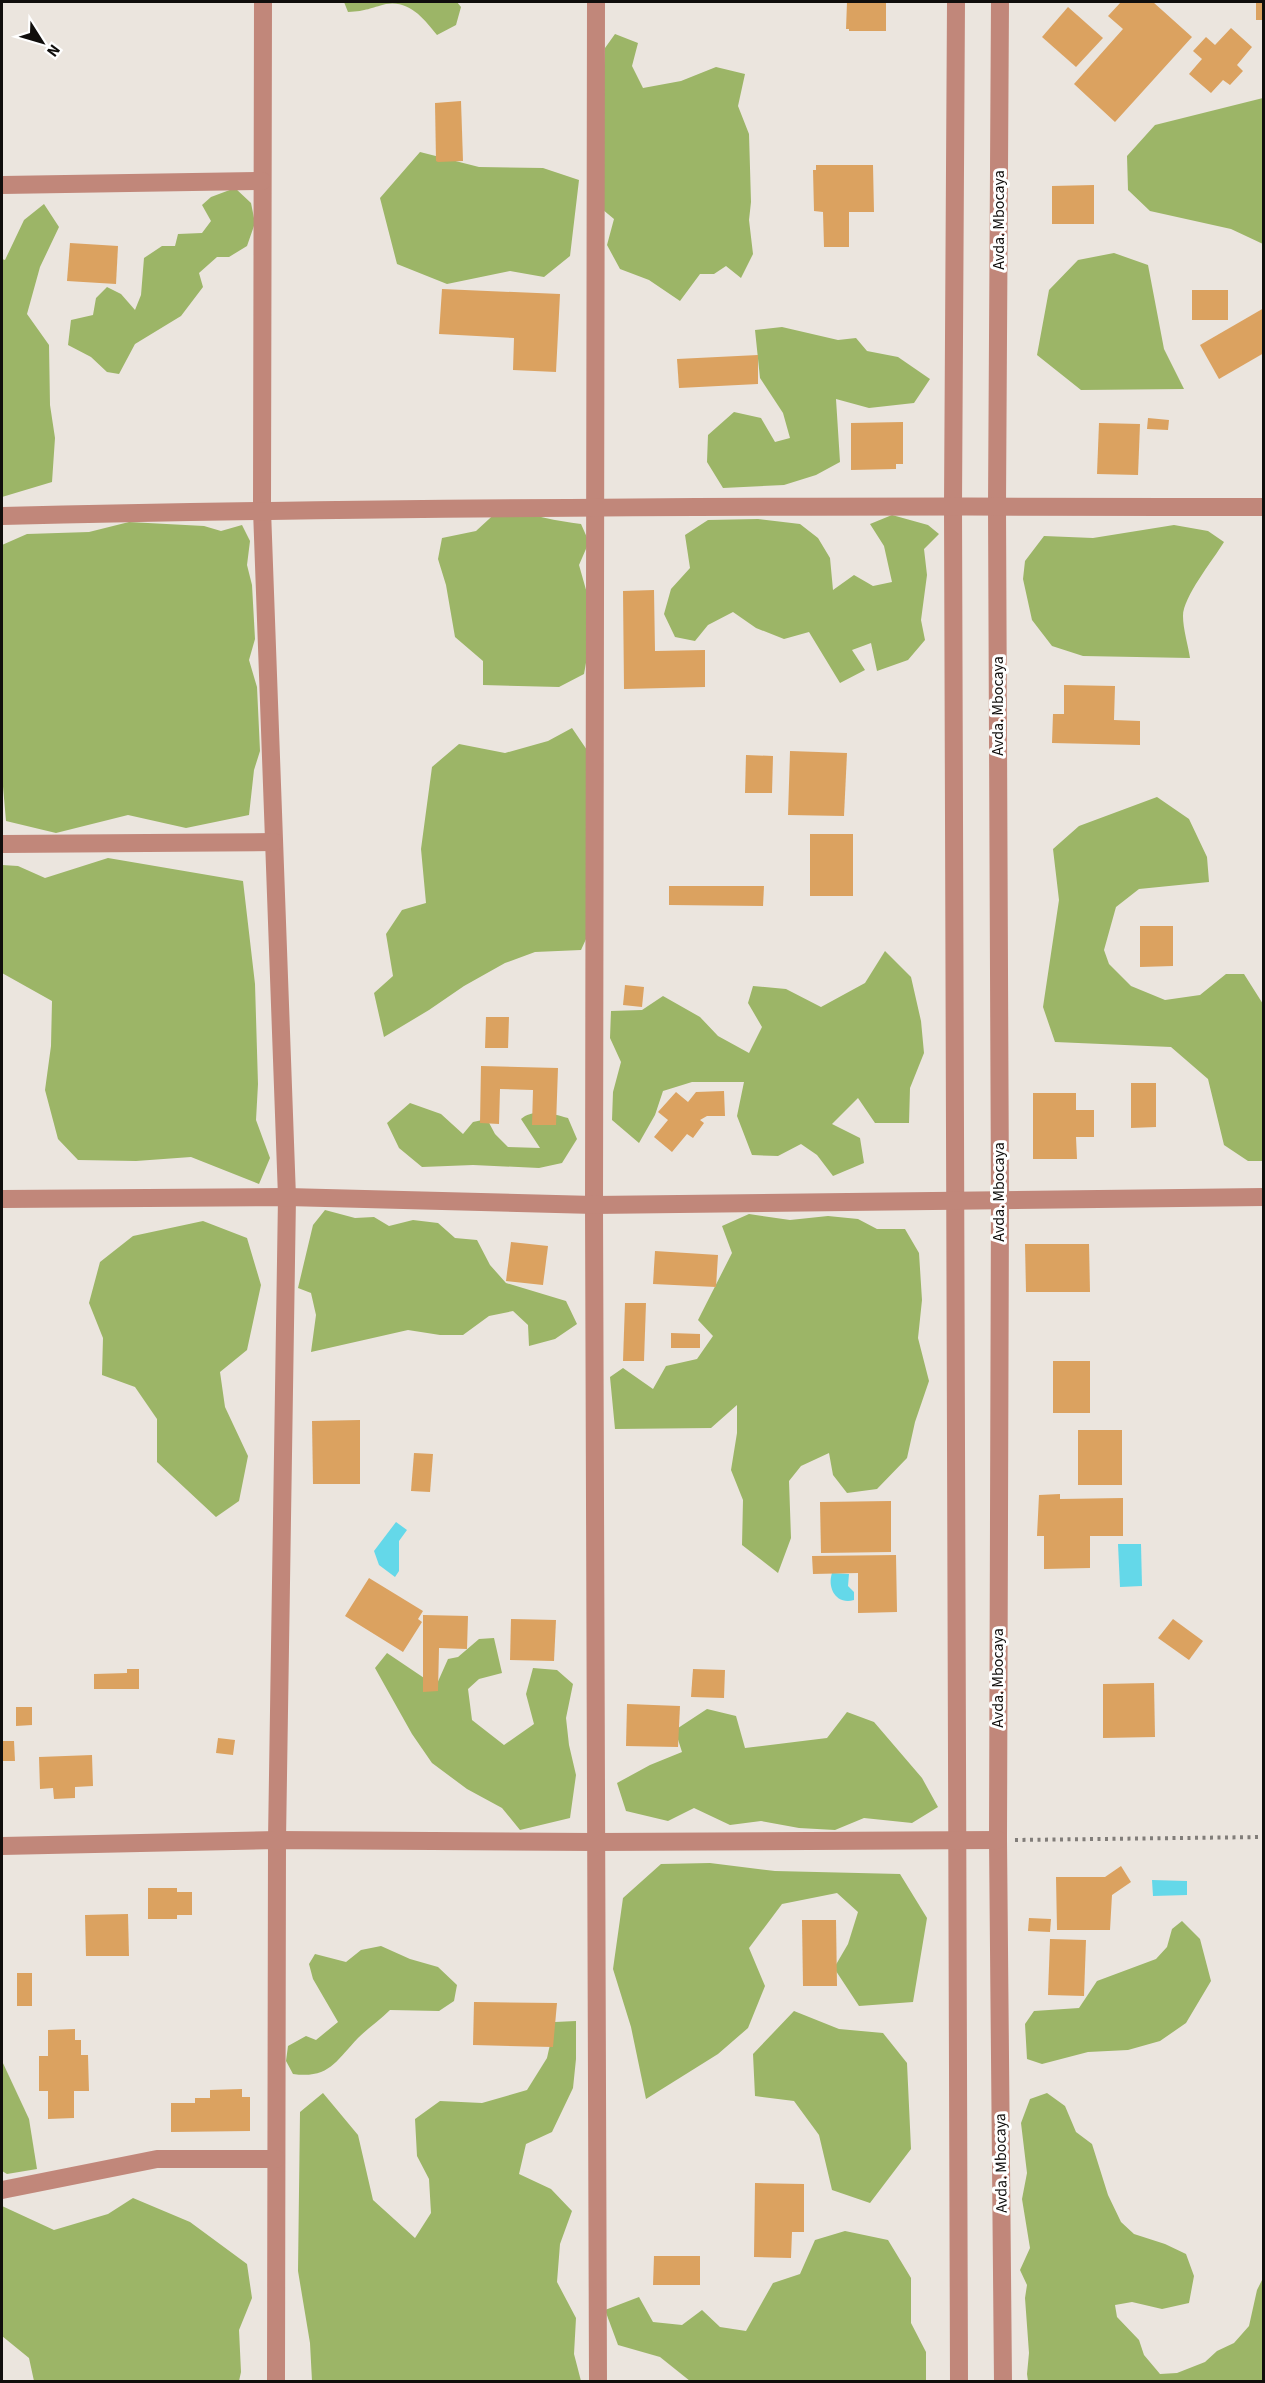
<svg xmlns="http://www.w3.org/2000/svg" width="1265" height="2383" viewBox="0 0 1265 2383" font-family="'Source Sans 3',sans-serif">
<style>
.forest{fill:#9cb567}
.water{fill:#64d8e9}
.building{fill:#dba260}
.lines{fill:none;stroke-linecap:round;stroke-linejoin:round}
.path{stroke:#817d79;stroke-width:4;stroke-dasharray:3 4.5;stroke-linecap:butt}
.minor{stroke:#c1877a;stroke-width:18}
.labels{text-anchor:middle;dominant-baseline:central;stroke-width:6;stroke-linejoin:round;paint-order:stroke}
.street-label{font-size:16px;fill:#100e0c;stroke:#fff}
</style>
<rect width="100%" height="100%" fill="#ebe5de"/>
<!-- forest -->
<g class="forest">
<path d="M 344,2 L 457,2 L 461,7 L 456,25 L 437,35 C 424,19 410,0 386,4 C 370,8 367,11 348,12 Z"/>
<polygon points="615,34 638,43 632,66 643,88 681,81 716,67 745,74 738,106 749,134 751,202 749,220 753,254 741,278 726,266 714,274 700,274 680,301 649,280 620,269 607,245 614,219 596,204 605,48"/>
<polygon points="1263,98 1263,244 1231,229 1150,211 1128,190 1127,156 1155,125"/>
<polygon points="420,152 479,167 543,168 579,180 570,256 544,277 510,271 447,284 397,264 380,198"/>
<polygon points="235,188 251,203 255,223 247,246 229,257 217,257 199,273 203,287 181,316 135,344 119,374 107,372 91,357 68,345 71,320 93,315 96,298 107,287 121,294 135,310 141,295 144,258 162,246 175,246 178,234 202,233 211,221 202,205 211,197"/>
<polygon points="44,204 59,227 40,267 27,314 49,345 50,405 55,438 52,482 2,497 2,259 5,260 24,220"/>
<polygon points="1114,253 1148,265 1164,349 1184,389 1081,390 1037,355 1049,290 1078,260"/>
<polygon points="782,327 838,340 856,338 867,351 898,357 930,379 914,403 869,408 836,399 840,462 816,475 784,485 723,488 707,462 708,435 734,412 761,418 775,442 790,438 783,413 760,378 755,330"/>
<path d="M 501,508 C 528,514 554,521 581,524 L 589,542 L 579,565 L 594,618 L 584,674 L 559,687 L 483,685 L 483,661 L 455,637 L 446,585 L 438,559 L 442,538 L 476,531 Z"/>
<polygon points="892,515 928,525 939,534 924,549 927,575 921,620 925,640 908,660 877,671 871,643 852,650 865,670 840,683 809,632 784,639 756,628 733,612 708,625 695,641 675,637 664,614 671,589 690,568 685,535 708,520 758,519 800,524 818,538 830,558 833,590 854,575 873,586 892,582 884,546 870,524"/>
<polygon points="129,522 204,526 221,531 242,525 250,541 247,565 252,585 255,639 249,660 257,687 260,751 254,770 249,815 186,828 128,815 56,833 6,821 2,775 2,545 27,534 89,532"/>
<path d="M 1174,525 L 1208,531 L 1224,542 C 1213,560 1183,597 1183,616 C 1183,629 1188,645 1190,658 L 1083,656 L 1052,646 L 1032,620 L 1023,579 L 1025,561 L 1044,536 L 1093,538 Z"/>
<polygon points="572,728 587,750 597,915 581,950 535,952 505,963 464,986 429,1010 384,1037 374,993 393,976 386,934 402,910 426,903 421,849 432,767 459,744 505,753 548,741"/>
<polygon points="1157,797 1189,819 1207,857 1209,882 1139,889 1116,907 1104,950 1109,964 1131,986 1165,1000 1200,995 1226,974 1244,974 1263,1004 1263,1161 1248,1161 1224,1145 1208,1079 1171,1047 1055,1042 1043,1007 1059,900 1053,849 1079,826"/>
<polygon points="108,858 243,881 255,984 258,1084 256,1120 270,1158 259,1184 191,1157 136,1161 78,1160 58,1139 45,1090 51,1046 52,1001 2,973 2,865 18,866 45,878"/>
<polygon points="885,951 911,977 921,1021 924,1053 910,1088 909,1123 875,1123 858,1098 832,1124 860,1138 864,1163 833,1176 817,1155 801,1144 778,1156 752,1155 737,1116 744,1082 692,1082 663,1091 655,1115 639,1143 612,1120 613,1092 621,1062 610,1038 611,1011 642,1010 663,996 700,1017 718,1036 749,1053 762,1027 748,1003 753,986 786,989 821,1007 865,983"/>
<path d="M 410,1103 L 441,1114 L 463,1134 L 473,1122 L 487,1119 L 495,1134 L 508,1147 L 540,1148 L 521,1119 C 533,1108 554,1114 568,1118 L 577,1139 L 562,1163 L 539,1168 L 473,1165 L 422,1167 L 399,1148 L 387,1123 Z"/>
<polygon points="325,1210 355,1218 374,1217 389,1226 413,1220 438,1223 455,1238 477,1240 490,1265 506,1283 566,1301 577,1324 555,1339 529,1346 528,1325 513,1311 489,1316 463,1335 440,1335 408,1330 311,1352 316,1315 311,1293 298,1288 313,1225"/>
<polygon points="749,1214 790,1220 828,1216 858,1219 877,1229 905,1229 919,1253 922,1300 918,1338 929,1381 915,1422 907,1458 877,1489 847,1493 833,1475 829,1453 801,1466 789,1481 791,1538 778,1573 742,1545 743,1500 731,1470 737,1433 737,1405 711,1428 615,1429 610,1377 623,1368 653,1389 666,1366 697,1359 713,1336 698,1320 732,1253 722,1226"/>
<polygon points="203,1221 247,1238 261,1285 247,1350 220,1372 225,1407 248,1456 239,1501 216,1517 157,1462 157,1419 135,1387 102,1375 103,1338 89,1303 100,1262 133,1236"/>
<polygon points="494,1638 502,1673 479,1679 468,1689 472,1720 504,1745 534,1724 526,1694 533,1668 557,1670 573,1684 566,1718 569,1745 576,1775 570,1818 520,1830 502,1808 467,1789 432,1763 412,1734 375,1668 387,1653 436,1686 448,1659 458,1657 479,1639"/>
<polygon points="707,1709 736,1716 745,1748 827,1738 847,1712 874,1722 922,1778 938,1807 912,1823 864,1818 835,1830 799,1828 761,1821 730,1825 694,1808 668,1821 626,1811 617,1783 650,1765 682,1752 675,1730"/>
<polygon points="710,1863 775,1871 900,1874 927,1918 913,2002 859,2006 834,1968 848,1944 858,1912 837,1893 782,1904 749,1948 765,1986 748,2028 718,2054 646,2099 631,2027 613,1969 623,1898 661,1864"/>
<polygon points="1182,1921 1200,1939 1211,1981 1186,2023 1160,2041 1128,2050 1088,2052 1042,2064 1027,2059 1025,2024 1034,2011 1079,2008 1097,1981 1156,1959 1167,1947 1172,1929"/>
<path d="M 381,1946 L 410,1959 L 438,1967 L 457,1985 L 454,2001 L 439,2011 L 390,2010 C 380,2020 368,2028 358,2038 C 336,2061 329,2079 293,2074 L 286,2061 L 288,2046 L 306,2036 L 316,2040 L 338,2022 L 313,1979 L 309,1964 L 315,1954 L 346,1962 L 361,1950 Z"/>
<polygon points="794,2011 839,2029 883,2033 907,2063 911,2149 870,2203 832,2190 819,2135 794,2101 755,2096 753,2054"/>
<polygon points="576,2021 576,2059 573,2088 552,2132 526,2144 519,2174 551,2189 572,2211 560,2244 557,2282 576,2318 574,2354 581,2381 312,2381 310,2343 298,2271 300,2112 323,2093 358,2135 373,2200 415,2238 431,2213 429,2179 417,2156 415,2119 440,2101 482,2103 527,2090 547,2058 555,2022"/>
<polygon points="2,2061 29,2119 37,2169 7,2174 2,2171"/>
<polygon points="1047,2093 1065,2106 1076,2132 1092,2144 1108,2195 1121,2222 1134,2234 1165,2244 1186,2254 1194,2276 1189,2303 1162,2309 1132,2302 1115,2305 1117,2317 1139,2340 1144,2355 1160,2374 1177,2373 1205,2362 1217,2351 1234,2343 1249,2326 1257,2290 1263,2278 1263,2381 1028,2381 1027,2374 1029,2353 1025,2298 1027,2285 1020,2270 1030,2248 1022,2199 1027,2173 1021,2123 1030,2099"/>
<polygon points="133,2198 190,2222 247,2264 252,2298 239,2330 241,2372 239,2381 34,2381 29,2358 2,2336 2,2206 54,2230 108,2214"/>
<polygon points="845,2231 888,2240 911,2278 911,2323 926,2352 926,2381 690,2381 660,2357 618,2345 605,2310 639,2297 653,2322 682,2325 702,2310 720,2327 746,2331 773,2283 800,2274 815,2240"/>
</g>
<!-- water -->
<g class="water">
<polygon points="396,1522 407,1530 399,1541 399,1571 395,1577 379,1565 374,1551"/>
<polygon points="1118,1544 1141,1544 1142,1586 1120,1587"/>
<path d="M 832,1573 L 849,1574 L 848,1586 L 854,1592 L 854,1600 C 836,1605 827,1588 832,1573 Z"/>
<polygon points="1152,1880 1187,1881 1187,1895 1153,1896"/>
</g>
<!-- building -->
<g class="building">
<polygon points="847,2 886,2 886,31 849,31 849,29 846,29"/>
<polygon points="1121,2 1153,2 1192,37 1115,122 1074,84 1123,29 1108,16"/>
<rect x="1256" y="2" width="8" height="18"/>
<polygon points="1068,7 1103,38 1076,67 1042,37"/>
<polygon points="1231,28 1252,47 1237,65 1243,71 1230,85 1223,80 1211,93 1189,74 1202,59 1193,51 1206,37 1215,45"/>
<polygon points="461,101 463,161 438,162 436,161 435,103"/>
<polygon points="816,165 873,165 874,212 849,212 849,247 824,247 823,212 814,211 813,170 816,170"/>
<polygon points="1094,185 1094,224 1052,224 1052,186"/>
<polygon points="70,243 118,246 116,284 67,281"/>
<polygon points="442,289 560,294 556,372 513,370 514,338 439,334"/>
<rect x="1192" y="290" width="36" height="30"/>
<polygon points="1264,308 1264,353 1219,379 1200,345"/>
<polygon points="758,355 758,384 679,388 677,359"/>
<polygon points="1148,418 1169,420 1168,430 1147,429"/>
<polygon points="903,422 903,464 896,464 896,469 851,470 851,423"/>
<polygon points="1099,423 1140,424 1138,475 1097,474"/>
<polygon points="654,590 655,651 705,650 705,687 624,689 623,591"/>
<polygon points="1064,685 1115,686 1114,720 1140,721 1140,745 1052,743 1053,714 1064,714"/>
<polygon points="790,751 847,753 844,816 788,815"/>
<polygon points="746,755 773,756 772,793 745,793"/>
<rect x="810" y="834" width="43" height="62"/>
<polygon points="669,886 764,886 763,906 669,905"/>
<polygon points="1140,926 1173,926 1173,966 1140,967"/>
<polygon points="625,985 644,987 642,1007 623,1005"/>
<polygon points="486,1017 509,1017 508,1048 485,1048"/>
<polygon points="481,1066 558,1068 556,1125 532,1125 533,1090 500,1089 499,1124 480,1123"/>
<polygon points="1131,1083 1156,1083 1156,1127 1131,1128"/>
<polygon points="724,1091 725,1116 707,1116 700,1120 704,1123 693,1138 687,1134 672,1152 654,1137 668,1120 658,1112 676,1092 688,1102 696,1092"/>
<polygon points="1033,1093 1076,1093 1076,1110 1094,1110 1094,1137 1076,1137 1077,1159 1033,1159"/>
<polygon points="511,1242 548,1246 543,1285 506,1281"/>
<polygon points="1025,1244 1089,1244 1090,1292 1026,1292"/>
<polygon points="655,1251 718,1255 716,1287 653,1284"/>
<polygon points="625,1303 646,1303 644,1361 623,1361"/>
<polygon points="671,1333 700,1334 700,1348 671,1348"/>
<rect x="1053" y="1361" width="37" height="52"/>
<polygon points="360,1420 360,1484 313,1484 312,1421"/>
<rect x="1078" y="1430" width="44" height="55"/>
<polygon points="414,1453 433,1454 430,1492 411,1491"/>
<polygon points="1060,1494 1060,1499 1123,1498 1123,1536 1090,1536 1090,1568 1044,1569 1044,1536 1037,1536 1039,1495"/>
<polygon points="891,1501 891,1552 821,1553 820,1502"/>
<polygon points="896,1555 897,1612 858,1613 858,1573 813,1574 812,1556"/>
<polygon points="369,1578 423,1611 418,1619 422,1622 403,1652 345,1616"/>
<polygon points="423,1615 468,1616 467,1649 439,1648 438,1691 423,1692"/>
<polygon points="511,1619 556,1620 554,1661 510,1660"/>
<polygon points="1173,1619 1203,1641 1189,1660 1158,1638"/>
<polygon points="127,1669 139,1669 139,1689 94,1689 94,1674 127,1673"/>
<polygon points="693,1669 725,1670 724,1698 691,1697"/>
<polygon points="1154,1683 1155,1737 1103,1738 1103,1684"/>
<polygon points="627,1704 680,1706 678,1747 626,1746"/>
<polygon points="16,1707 32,1707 32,1725 16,1726"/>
<polygon points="218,1738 235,1740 233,1755 216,1753"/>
<polygon points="2,1741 14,1741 15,1761 2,1761"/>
<polygon points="92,1755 93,1786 75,1787 75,1798 54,1799 53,1788 40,1789 39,1757"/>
<polygon points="1121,1866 1131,1882 1112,1895 1110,1930 1057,1930 1056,1877 1105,1877"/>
<polygon points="148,1888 177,1888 177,1892 192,1892 192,1915 177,1915 177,1919 148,1919"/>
<polygon points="128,1914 129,1956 86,1956 85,1915"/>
<polygon points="1029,1918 1051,1919 1050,1932 1028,1931"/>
<polygon points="802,1920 836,1920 837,1986 803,1986"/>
<polygon points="1050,1939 1086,1940 1084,1996 1048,1995"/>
<rect x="17" y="1973" width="15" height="33"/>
<polygon points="474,2002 557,2003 553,2047 473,2045"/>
<polygon points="75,2029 75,2040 81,2040 81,2055 88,2055 89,2091 74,2091 74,2118 48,2119 48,2091 39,2091 39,2056 48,2056 48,2030"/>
<polygon points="242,2089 242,2097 250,2097 250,2131 171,2132 171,2103 195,2103 195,2098 210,2098 210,2090"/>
<polygon points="755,2183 804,2184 804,2232 792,2232 791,2258 754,2257"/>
<polygon points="654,2256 700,2256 700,2285 653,2285"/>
</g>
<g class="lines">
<!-- path -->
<polyline class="path" points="1015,1840 1264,1837"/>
<!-- minor -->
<g class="minor">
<polyline points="263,2 262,510 287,1197 277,1840 276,2382"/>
<polyline points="596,2 594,1205 598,2382"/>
<polyline points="956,2 953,505 959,2382"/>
<polyline points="1000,2 997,506 1000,1201 998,1840 1003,2382"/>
<polyline points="2,185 262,181"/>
<path d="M 2,516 C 422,506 843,506 1264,507"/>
<polyline points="2,844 274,842"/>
<polyline points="2,1199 287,1197 594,1205 1264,1197"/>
<polyline points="2,1846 277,1840 595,1842 998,1840"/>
<polyline points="2,2190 157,2159 276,2159"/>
</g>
</g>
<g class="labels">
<!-- street labels -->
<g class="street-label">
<text transform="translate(999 220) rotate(-90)">Avda. Mbocaya</text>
<text transform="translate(998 706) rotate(-90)">Avda. Mbocaya</text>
<text transform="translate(999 1192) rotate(-90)">Avda. Mbocaya</text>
<text transform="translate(998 1678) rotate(-90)">Avda. Mbocaya</text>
<text transform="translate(1001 2163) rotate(-91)">Avda. Mbocaya</text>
</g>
</g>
<!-- border -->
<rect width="1265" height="2383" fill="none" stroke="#100e0c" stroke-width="6"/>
<!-- north arrow -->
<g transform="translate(42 42) rotate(127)" stroke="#ffffff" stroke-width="4.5" paint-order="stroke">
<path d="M0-4.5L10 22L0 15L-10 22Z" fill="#100e0c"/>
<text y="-9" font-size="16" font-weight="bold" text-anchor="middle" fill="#100e0c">N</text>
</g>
</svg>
